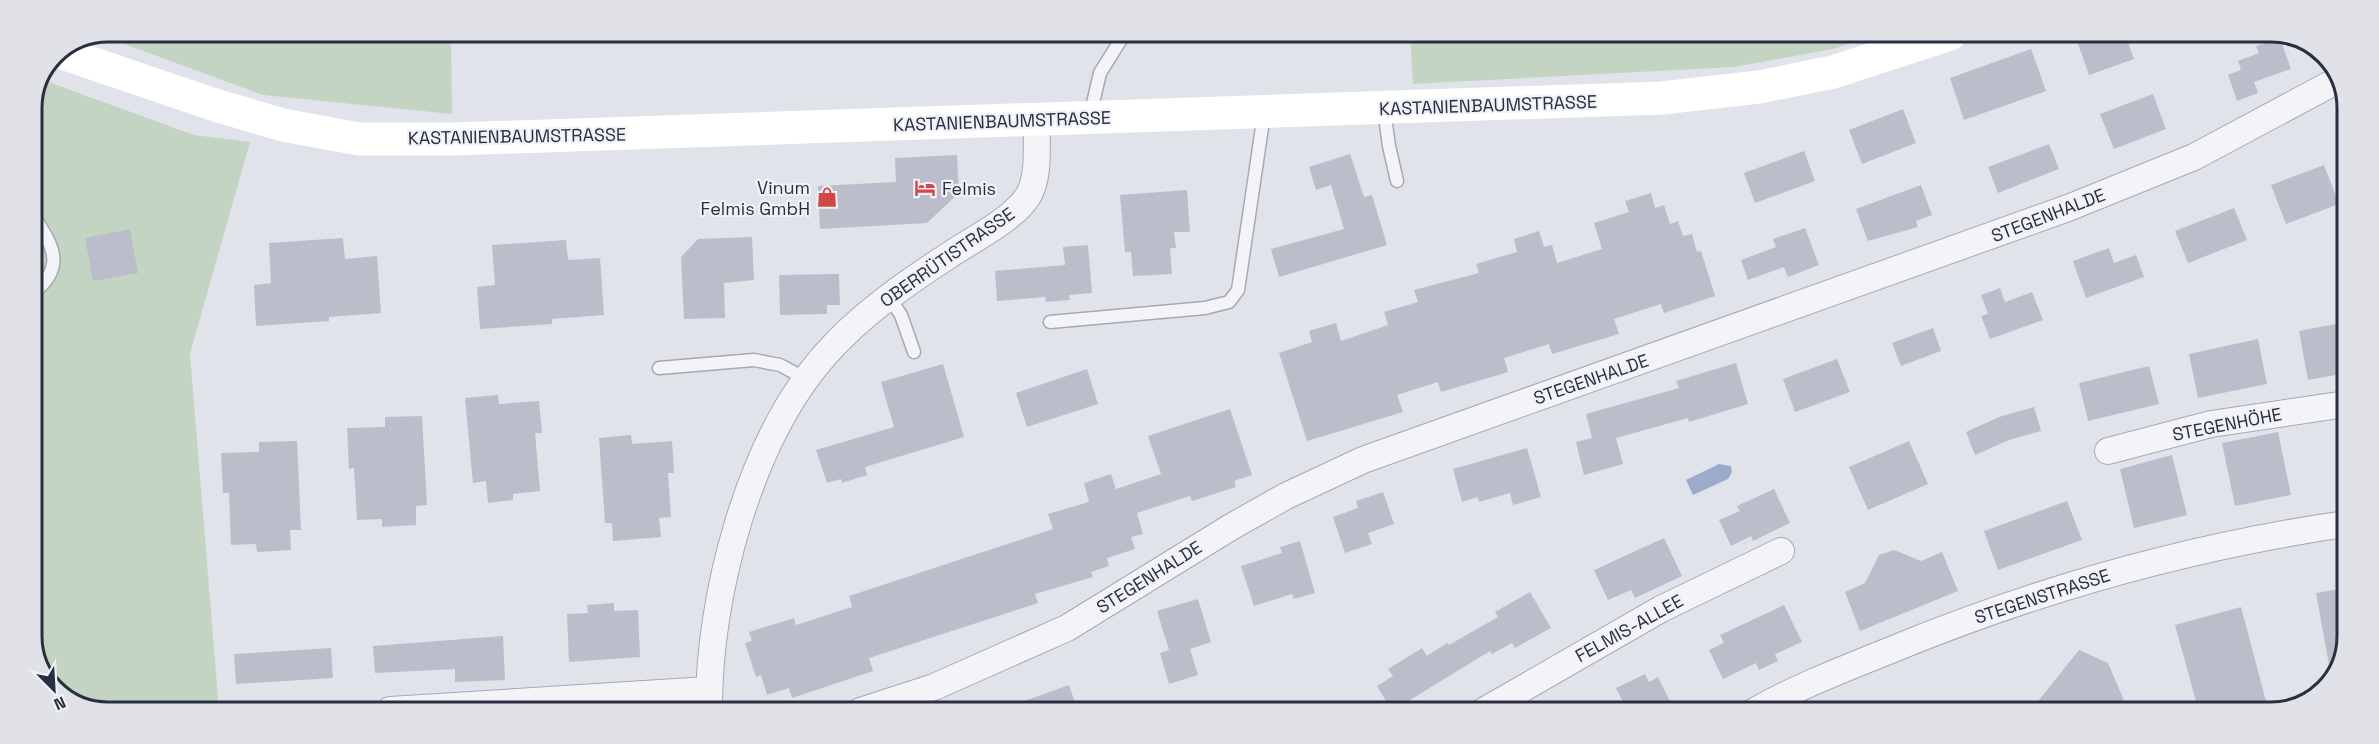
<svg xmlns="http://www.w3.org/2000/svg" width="2379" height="744" viewBox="0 0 2379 744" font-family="'Space Grotesk',sans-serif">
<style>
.green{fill:#c4d4c2}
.water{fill:#9cabca}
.building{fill:#bbbeca}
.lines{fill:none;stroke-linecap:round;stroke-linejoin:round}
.lane-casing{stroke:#a6a9b4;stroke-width:15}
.street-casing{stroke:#a6a9b4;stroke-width:28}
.lane{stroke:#f4f4f8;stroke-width:12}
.street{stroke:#f4f4f8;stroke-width:26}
.secondary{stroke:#fff;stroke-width:33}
.labels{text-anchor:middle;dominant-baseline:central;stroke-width:4.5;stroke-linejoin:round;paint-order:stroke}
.street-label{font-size:18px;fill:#292e41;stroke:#f1f2f7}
.poi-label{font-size:18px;fill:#292e41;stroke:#f1f2f7;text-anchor:end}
.rim{fill:none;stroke:#292e41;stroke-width:3}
</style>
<rect width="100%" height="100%" fill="#e1e3ea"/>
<!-- green -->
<g class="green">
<polygon points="108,32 451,32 452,114 263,95 100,35"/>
<polygon points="1410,33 1878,34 1833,49 1734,67 1413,84"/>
<polygon points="43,80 194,135 250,142 190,354 219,710 88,710 48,683 32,641 32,108"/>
</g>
<!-- water -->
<polygon class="water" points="1719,464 1731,466 1732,472 1728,479 1693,495 1686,480"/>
<!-- building -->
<g class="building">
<polygon points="2088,34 2125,34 2134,59 2089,75 2076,38"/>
<polygon points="2280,38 2291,69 2254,82 2258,93 2237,101 2228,75 2241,70 2238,61 2259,53 2256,46"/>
<polygon points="2031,49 2046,91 1964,120 1950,78"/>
<polygon points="2153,94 2166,129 2114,149 2100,114"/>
<polygon points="1903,109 1916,143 1862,164 1849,130"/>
<polygon points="2049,144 2059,169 1998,193 1988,167"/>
<polygon points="1804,151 1815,181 1755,203 1744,173"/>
<polygon points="1350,154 1364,197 1372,195 1387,245 1279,277 1271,249 1344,229 1331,185 1316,190 1309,167"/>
<polygon points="957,155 959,193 927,223 820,229 818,186 896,182 895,158"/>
<polygon points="2324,165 2339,204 2286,224 2271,185"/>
<polygon points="1921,185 1932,215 1916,221 1918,227 1868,241 1856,209"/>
<polygon points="1187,190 1190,232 1174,232 1176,248 1170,248 1172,274 1133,276 1131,252 1125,252 1120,195"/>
<polygon points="1651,193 1655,208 1664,205 1670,224 1678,221 1683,236 1692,234 1697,252 1701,251 1715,296 1664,313 1661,304 1614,319 1619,334 1552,354 1549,344 1504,358 1508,372 1441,392 1438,382 1397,395 1403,412 1307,441 1279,353 1312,342 1309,331 1336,323 1341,341 1388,325 1384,312 1418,302 1414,290 1479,273 1476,264 1517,252 1514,239 1539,231 1544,247 1552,245 1557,263 1602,249 1594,223 1629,212 1625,201"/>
<polygon points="2234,208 2247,240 2188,263 2175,231"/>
<polygon points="1805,228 1819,265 1788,277 1784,267 1748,280 1741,260 1776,247 1773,239"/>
<polygon points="130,229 138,273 93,281 85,238"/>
<polygon points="752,237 754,280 724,283 725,318 684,319 681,257 698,239"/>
<polygon points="343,238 345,259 377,256 381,313 329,317 329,321 256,326 254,285 271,283 269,243"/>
<polygon points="566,240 568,260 600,258 604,315 552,319 552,324 480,329 477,287 495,285 492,245"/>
<polygon points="1088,245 1092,293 1069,295 1070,300 1046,302 1045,297 997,301 995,271 1065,265 1063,247"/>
<polygon points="2109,248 2114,263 2136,255 2144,277 2086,298 2073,261"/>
<polygon points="839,274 840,305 827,305 827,314 780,315 779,275"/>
<polygon points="2000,288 2005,302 2032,292 2043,320 1990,339 1981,316 1988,314 1981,295"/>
<polygon points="2346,322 2346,373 2308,380 2299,331"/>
<polygon points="1933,328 1941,351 1901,366 1892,343"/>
<polygon points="2258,339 2267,384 2198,398 2189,354"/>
<polygon points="1837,359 1850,392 1795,412 1783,379"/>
<polygon points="1736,363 1748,404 1689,422 1688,418 1616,438 1623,464 1584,475 1576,442 1592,438 1586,414 1679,388 1676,381"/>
<polygon points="943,364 964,437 865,467 867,475 842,483 841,479 827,483 816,450 894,427 881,382"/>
<polygon points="2149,366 2159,404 2088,421 2079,383"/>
<polygon points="1087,369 1098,404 1027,427 1016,393"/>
<polygon points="498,395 499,404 539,401 542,433 535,433 540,491 513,494 513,500 488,503 486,481 473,483 465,398"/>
<polygon points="2034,407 2041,431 2009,440 1975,455 1966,432 1999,417"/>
<polygon points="1230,409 1252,475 1234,481 1236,487 1192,501 1190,496 1137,513 1143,534 1131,537 1135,549 1107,558 1109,566 1091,572 1093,577 1035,594 1038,603 869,658 873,671 792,698 789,688 767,695 761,675 756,677 745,643 752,641 749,632 794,618 796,625 852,607 849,596 1053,529 1048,514 1089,502 1084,483 1111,474 1116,489 1161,474 1148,436"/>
<polygon points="422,416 427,505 416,506 416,525 382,527 382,519 357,520 354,468 349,469 347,428 385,427 385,417"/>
<polygon points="2278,432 2291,495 2235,506 2222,443"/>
<polygon points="631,435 632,444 672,441 674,473 668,473 671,517 659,518 661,537 613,541 612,523 605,523 599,438"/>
<polygon points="297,441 301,530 290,530 291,550 257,552 256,544 231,545 229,493 223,493 221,453 259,452 259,442"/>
<polygon points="1909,441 1928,484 1868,510 1849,467"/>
<polygon points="1527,448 1541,497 1513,505 1510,493 1479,502 1478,497 1462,502 1453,469"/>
<polygon points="2172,455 2187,515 2134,528 2120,469"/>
<polygon points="1774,489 1790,523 1753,541 1751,536 1731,546 1719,520 1740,511 1737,506"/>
<polygon points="1383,492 1394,524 1368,533 1372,544 1345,553 1333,517 1358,508 1356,501"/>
<polygon points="2067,501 2082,540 1998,570 1984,531"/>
<polygon points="1664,538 1682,576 1635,598 1631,590 1608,600 1594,570"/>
<polygon points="1300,541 1315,593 1294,599 1292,594 1254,606 1241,566 1282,553 1280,547"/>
<polygon points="1894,550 1921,561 1942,552 1958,591 1860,631 1845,592 1865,583 1879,555"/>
<polygon points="2345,588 2345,656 2331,676 2316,593"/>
<polygon points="1530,592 1551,628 1515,648 1512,643 1492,654 1490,651 1392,711 1377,686 1393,676 1388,669 1422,648 1427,656 1447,643 1449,645 1498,617 1495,612"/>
<polygon points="1198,599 1211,642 1190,649 1198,675 1169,684 1160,653 1169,650 1157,611"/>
<polygon points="614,603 614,611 638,610 640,657 569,662 567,614 588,613 587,605"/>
<polygon points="1784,605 1802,642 1775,654 1778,661 1759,670 1756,663 1723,679 1709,650 1724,643 1720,635"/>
<polygon points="2241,607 2267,705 2239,712 2199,712 2175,625"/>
<polygon points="503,636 505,680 455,682 455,669 375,673 373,646"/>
<polygon points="331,648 333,678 236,684 234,654"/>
<polygon points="2079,650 2108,663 2129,712 2044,712 2039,700"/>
<polygon points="1645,674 1649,682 1658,677 1670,701 1648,712 1628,712 1616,688"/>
<polygon points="1069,685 1078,711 1006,711 1005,708"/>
</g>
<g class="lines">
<!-- lane casing -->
<g class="lane-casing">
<g id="lane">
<polyline points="1384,109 1389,146 1397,181"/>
<polyline points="1090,116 1100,73 1125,33"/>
<path d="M 32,213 C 52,245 68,266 32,294"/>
<polyline points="889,297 901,315 914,352"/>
<polyline points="1050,322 1205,308 1229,302 1238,290 1264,114"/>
<polyline points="659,368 754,360 780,365 806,379"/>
</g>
</g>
<!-- street casing -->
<g class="street-casing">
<g id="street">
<polyline points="2108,451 2211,424 2346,404"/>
<polyline points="390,710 708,690"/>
<path d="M 709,711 C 708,597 749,441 825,355 C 860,315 905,284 948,256 C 971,240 1013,220 1028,196 C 1040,177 1036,143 1037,121"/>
<polyline points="860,711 934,687 1067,628 1231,527 1286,496 1363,460 2068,208 2194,157 2338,80"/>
<polyline points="1482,712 1661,609 1781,551"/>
<path d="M 1753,712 C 1795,688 1841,670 1886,652 C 2033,591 2187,547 2345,524"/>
</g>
</g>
<!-- lane -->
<use href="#lane" class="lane"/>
<!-- street -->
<use href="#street" class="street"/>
<!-- secondary -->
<polyline class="secondary" points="59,52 215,105 283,125 359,139 453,139 1662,98 1759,87 1833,72 1950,34"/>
</g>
<!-- icons -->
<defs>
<g id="hotel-bare" transform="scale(1.62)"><path d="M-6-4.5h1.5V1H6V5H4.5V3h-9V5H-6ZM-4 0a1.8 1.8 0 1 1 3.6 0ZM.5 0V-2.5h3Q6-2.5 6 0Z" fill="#cf4746" stroke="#f1f2f7" stroke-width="2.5" paint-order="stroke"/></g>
<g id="shop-bare" transform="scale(1.62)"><path d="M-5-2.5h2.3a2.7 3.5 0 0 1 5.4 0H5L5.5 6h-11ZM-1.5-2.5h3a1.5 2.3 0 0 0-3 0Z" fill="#cf4746" stroke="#f1f2f7" stroke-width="2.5" paint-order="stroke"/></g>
</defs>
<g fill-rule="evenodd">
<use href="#hotel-bare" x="925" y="188"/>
<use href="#shop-bare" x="827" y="197"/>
</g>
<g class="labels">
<!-- street labels -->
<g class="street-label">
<text transform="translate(1488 105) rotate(-2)">KASTANIENBAUMSTRASSE</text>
<text transform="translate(1002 121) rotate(-2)">KASTANIENBAUMSTRASSE</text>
<text transform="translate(517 136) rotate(-1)">KASTANIENBAUMSTRASSE</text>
<text transform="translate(2048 215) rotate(-21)">STEGENHALDE</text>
<text transform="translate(947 257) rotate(-35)">OBERRÜTISTRASSE</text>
<text transform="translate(1591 379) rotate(-19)">STEGENHALDE</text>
<text transform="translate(2227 424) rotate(-11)">STEGENHÖHE</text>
<text transform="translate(1149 577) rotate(-32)">STEGENHALDE</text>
<text transform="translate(2042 596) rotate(-18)">STEGENSTRASSE</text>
<text transform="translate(1629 628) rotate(-29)">FELMIS-ALLEE</text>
</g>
<!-- poi labels -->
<g class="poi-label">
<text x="810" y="187">Vinum<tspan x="810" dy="21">Felmis GmbH</tspan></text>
<text x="942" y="188" text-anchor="start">Felmis</text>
</g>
</g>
<!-- crop -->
<path d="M0 0H2379V744H0ZM108 42H2271A66 66 0 0 1 2337 108V636A66 66 0 0 1 2271 702H108A66 66 0 0 1 42 636V108A66 66 0 0 1 108 42Z" fill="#e1e2e8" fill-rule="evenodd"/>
<path class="rim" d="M108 42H2271A66 66 0 0 1 2337 108V636A66 66 0 0 1 2271 702H108A66 66 0 0 1 42 636V108A66 66 0 0 1 108 42Z"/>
<!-- north arrow -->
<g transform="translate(54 690) rotate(156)" stroke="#f1f2f7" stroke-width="4.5" paint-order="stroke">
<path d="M0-4.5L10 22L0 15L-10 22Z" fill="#292e41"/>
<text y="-9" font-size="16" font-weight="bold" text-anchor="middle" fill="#292e41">N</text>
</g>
</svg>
